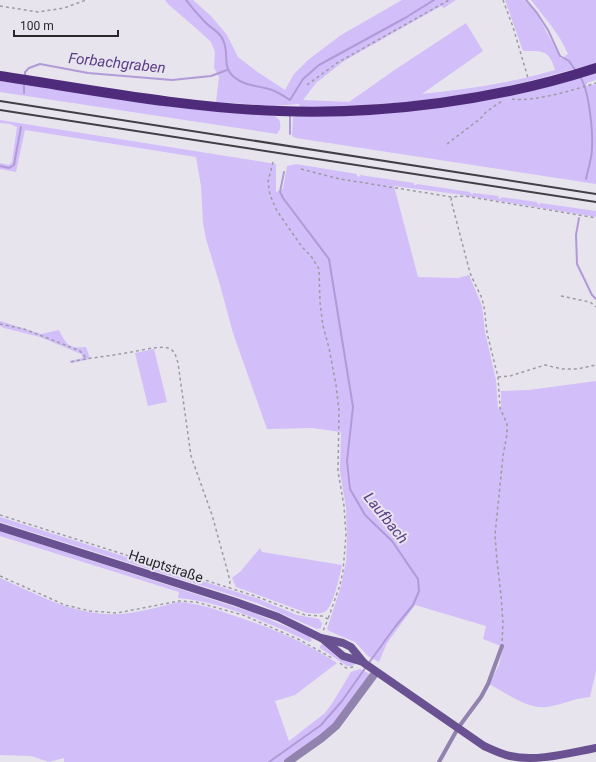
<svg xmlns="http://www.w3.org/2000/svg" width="596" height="762" viewBox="0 0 596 762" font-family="Roboto,sans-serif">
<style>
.green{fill:#d2bef8}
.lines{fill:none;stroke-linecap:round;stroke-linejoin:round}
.stream{stroke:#b09ad7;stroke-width:2}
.path{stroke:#9d9ba2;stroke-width:1.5;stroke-dasharray:3 3;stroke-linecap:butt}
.lane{stroke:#9182ae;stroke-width:4}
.street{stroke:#9182ae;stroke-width:8}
.secondary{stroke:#6a5191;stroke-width:8}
.primary{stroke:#4f2c7b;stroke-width:10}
.rail{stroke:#403f43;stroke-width:2}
.labels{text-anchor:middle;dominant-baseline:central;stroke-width:4;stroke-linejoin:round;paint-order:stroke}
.street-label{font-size:14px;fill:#272629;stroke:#e7e4ee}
.water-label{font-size:15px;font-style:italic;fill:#5b3d87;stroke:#e7e4ee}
</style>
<rect width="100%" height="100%" fill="#e7e4ee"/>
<!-- green -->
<g class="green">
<path d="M 165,0 L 193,0 L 211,16 L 227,35 L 238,57 L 259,73 L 285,90 L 294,74 L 308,60 L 341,35 L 402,0 L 456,0 L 444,8 L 441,6 L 344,61 L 316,83 L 303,100 L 349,102 L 396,69 L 466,23 L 483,51 L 422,94 C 466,89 512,83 555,70 C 549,49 542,51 523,51 L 505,0 L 524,0 L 537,14 L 561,59 L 568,54 C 559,33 544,17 531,0 L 596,0 L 596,63 C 559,73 522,84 484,91 C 423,102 362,107 300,107 L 299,104 L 274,106 L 216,102 L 219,77 L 214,68 L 215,52 L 211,42 L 198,30 L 169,5 Z"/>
<polygon points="596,73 596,80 587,83 586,86 596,84 596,184 296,138 292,136 293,117 299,116 348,114"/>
<path d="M 0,81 L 224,112 L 274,116 C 280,118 281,123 280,129 L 277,134 L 0,92 Z"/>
<path d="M 0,120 L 276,164 L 276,192 L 283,189 L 287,166 L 296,164 L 357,174 L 357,176 L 359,177 L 360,175 L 414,183 L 414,185 L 416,185 L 417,184 L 470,192 L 471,194 L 473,194 L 473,193 L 499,196 L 498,198 L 501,199 L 501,197 L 537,202 L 538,204 L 540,205 L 540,203 L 596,211 L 596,217 L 456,194 L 394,186 L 418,277 L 458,278 L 469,275 L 482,306 L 485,332 L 496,380 L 498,409 L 501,407 L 501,391 L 529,390 L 596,381 L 596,671 L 590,697 C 575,698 561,705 547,707 C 528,710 505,692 489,684 L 499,665 L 503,647 L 483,639 L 486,626 L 415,605 L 387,643 L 379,662 L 368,656 L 355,642 L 329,631 L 327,629 L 341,586 L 346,562 L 347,541 L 346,508 L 340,471 L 341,432 L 312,428 L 267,429 L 233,333 L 220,285 L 206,239 L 203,223 L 201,186 L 196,157 L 25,130 L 16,172 L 0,169 L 0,163 L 9,165 L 12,162 L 17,127 L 10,124 L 0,123 Z"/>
<path d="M 0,321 L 41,334 L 59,330 C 66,345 69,349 86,347 L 90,359 L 72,363 L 69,361 L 83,358 L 81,354 L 40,337 L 4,328 L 0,326 Z"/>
<polygon points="154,349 167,402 148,406 135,353"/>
<polygon points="0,517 256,598 297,615 319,619 322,623 321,628 317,629 257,603 0,522"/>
<path d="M 0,531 L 254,613 L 309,636 L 312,640 L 310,642 C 271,624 220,601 178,598 L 179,592 L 0,536 Z"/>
<path d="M 260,548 L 262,552 L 342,565 C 340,575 333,606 326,611 C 321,615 313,613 307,613 L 236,587 L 232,578 L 241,571 Z"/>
<path d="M 0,578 C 38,595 76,616 118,614 C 138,613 159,607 178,602 C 196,603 212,608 229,614 C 267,626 304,641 337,663 L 295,695 L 275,701 L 289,741 L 325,713 L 333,702 L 351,672 L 360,669 L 370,674 L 335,722 L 319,737 L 283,762 L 64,762 L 64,758 L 49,762 L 31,756 L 0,755 Z"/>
<polygon points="322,644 356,663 352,666 347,666 320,648 320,646"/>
</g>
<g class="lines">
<!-- stream -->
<g class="stream">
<path d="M 186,0 C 192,8 199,16 206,23 C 212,29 220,32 223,40 C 230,54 221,66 234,77 C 246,87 258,85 272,90 C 278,92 284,96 290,100"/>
<polyline points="526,0 537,13 548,30 560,56 569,61 576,71"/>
<polyline points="25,76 25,72 29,68 40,64 88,73 172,80 211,76 227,70"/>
<path d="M 580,77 C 589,89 593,131 592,148 C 592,158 588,169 586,179"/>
<polyline points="24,93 24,82"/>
<polyline points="290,100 303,79 319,65 405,18 434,0"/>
<polyline points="290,134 290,113"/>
<polyline points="0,166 9,168 14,165 21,127"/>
<polyline points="284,172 280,192 283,198 329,259 353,407 347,461 350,489 365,515 392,541 418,579 419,591 413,605 395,627 368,664"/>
<polyline points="579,218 576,235 577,264 592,295 596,299"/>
<polyline points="269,762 321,725 342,701 366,667"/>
</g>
<!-- path -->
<g class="path">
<polyline points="503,0 513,27 528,78"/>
<polyline points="0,6 38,12 64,8 86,0"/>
<polyline points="307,85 337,63 449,0"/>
<path d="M 512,99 C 535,102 573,90 596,83"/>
<polyline points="447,144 481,118 486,112 502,101"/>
<polyline points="273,162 268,182 270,195 277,211 302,247 311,256 319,269 320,302 323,326 329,348 336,385 339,411 338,471 344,506 346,535 343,571 340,585 328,619"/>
<polyline points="301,169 340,179 452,197"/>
<polyline points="561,296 590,302 596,307"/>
<polyline points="0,324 24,329 50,339 80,351 86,358"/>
<path d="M 71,362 C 87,358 103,357 119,354 C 131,353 158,345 168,348 C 175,350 176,357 178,363 L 191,456 L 212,515 L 228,573 L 230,581 L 229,588"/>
<polyline points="498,377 510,376 545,365 562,369 577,369 596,365"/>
<polyline points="0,515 255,596 305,615 322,616 328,619 323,631"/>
<polyline points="0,576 65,605 90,611 117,613 179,601 196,602 243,615 300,640 332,658"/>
<polyline points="502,641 503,623 501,595 497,561 495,535 503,456 507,434 507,424 500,408 498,377 487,333 484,306 481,296 475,284 470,273 451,200 452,197 465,196 596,218"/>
<polyline points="340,663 346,668 354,667"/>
</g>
<!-- lane -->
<polyline class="lane" points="439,762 458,728 481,697 488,684 502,646"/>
<!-- street -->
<polyline class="street" points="288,762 322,738 336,726 376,672"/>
<!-- secondary -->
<g class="secondary">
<path d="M 0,527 L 236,602 L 278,617 L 321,638 L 343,643 L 351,647 L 364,663 L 484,746 C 493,750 501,754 510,756 C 537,762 569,753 596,748"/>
<polyline points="324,640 343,656 363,662"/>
</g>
<!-- primary -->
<path class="primary" d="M 0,76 C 93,90 186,108 279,111 C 383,115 498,100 596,68"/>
<!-- rail -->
<g class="rail">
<polyline points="0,101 596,194"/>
<polyline points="0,110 596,202"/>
</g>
</g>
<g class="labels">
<!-- street labels -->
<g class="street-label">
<text transform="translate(166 566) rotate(18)">Hauptstraße</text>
</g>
<!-- water labels -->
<g class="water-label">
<text transform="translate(117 63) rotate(6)">Forbachgraben</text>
<text transform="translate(386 518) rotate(51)">Laufbach</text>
</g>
</g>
<!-- scale -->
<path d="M14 30v6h104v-6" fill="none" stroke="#272629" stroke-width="2"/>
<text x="20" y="30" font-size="12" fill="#272629" stroke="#e7e4ee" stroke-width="3" paint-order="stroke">100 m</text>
</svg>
